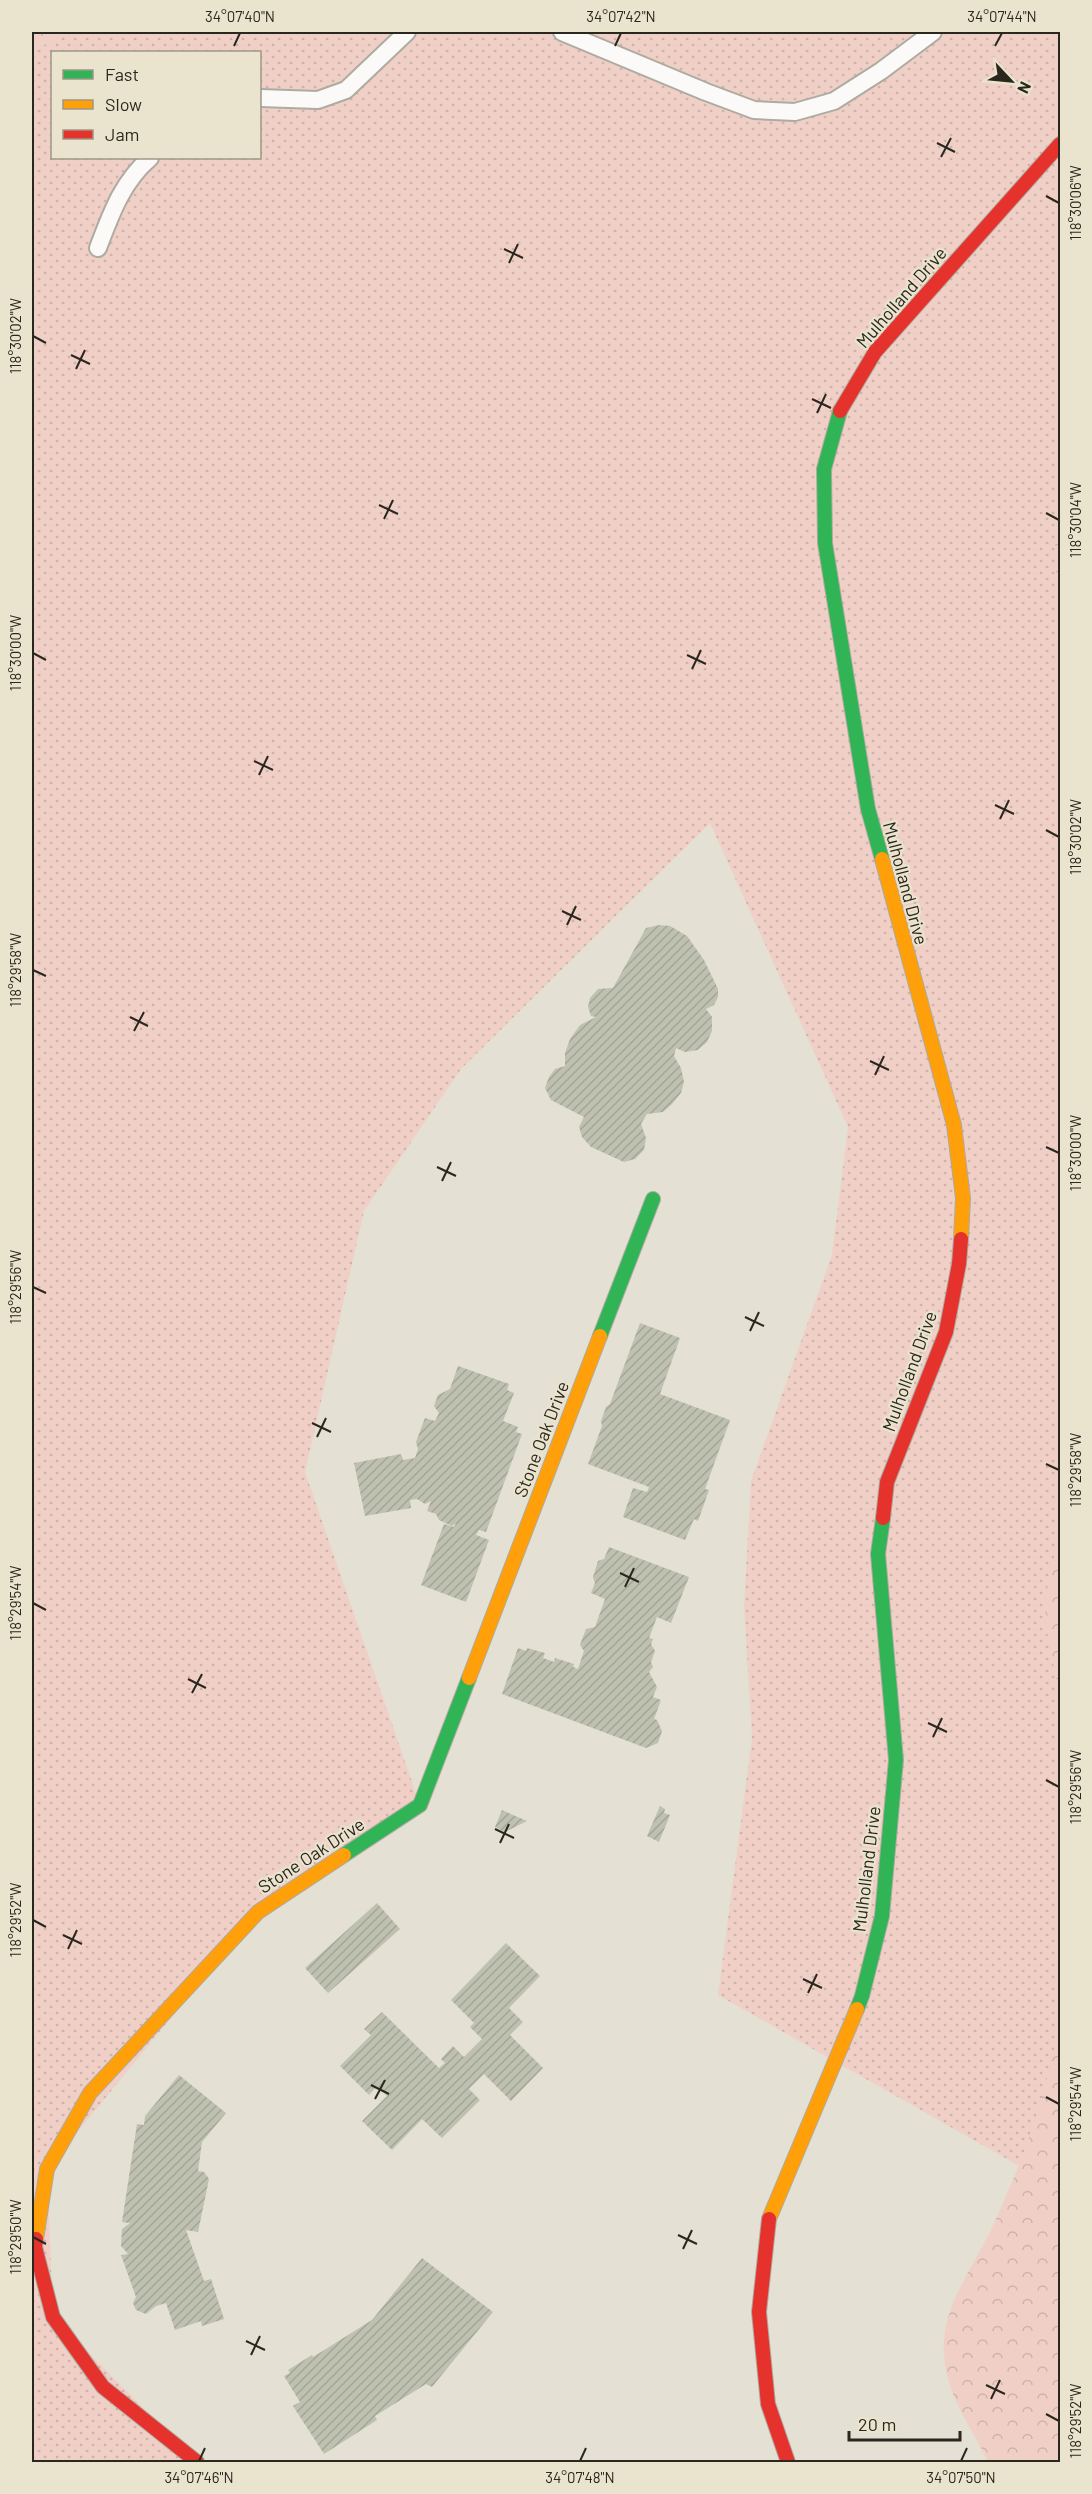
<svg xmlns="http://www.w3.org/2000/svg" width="1092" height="2494" viewBox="0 0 1092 2494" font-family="Barlow,sans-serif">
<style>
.grass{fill:url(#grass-dots);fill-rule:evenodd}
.forest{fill:url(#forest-crowns)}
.building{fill:url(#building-hatch)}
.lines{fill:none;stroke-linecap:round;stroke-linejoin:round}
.lane-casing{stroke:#aeaba1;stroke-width:20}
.fast-casing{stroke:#aeaba1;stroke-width:16}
.slow-casing{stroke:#aeaba1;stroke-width:16}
.jam-casing{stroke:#aeaba1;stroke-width:16}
.lane{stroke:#fbfaf8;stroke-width:16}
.fast{stroke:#30b455;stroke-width:14}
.slow{stroke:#ff9f0a;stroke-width:14}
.jam{stroke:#e5322d;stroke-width:14}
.ticks{fill:none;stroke:#2a271f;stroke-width:2}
.labels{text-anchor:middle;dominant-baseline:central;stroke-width:4.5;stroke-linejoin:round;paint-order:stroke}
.street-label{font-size:18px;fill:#2a271f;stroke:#eae3cd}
.neatline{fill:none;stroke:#2a271f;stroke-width:2}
.ticks-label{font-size:15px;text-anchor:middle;fill:#2a271f}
</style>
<defs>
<pattern id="grass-dots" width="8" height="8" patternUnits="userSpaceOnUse" patternTransform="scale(1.5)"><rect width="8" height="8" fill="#f0d0c6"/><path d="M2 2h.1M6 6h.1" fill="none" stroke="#ceb3aa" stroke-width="1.8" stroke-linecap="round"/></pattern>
<pattern id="forest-crowns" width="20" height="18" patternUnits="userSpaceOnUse" patternTransform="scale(1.5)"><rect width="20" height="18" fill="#f0d0c6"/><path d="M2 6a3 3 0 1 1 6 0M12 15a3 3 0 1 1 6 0" fill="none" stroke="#ceb3aa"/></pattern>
<pattern id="building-hatch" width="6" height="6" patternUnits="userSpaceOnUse" patternTransform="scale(1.5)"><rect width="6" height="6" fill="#bec0b0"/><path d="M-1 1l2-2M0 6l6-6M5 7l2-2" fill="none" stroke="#a3a597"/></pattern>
</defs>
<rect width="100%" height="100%" fill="#e4e0d3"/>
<!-- grass -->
<path class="grass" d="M 32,32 L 1060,32 L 1060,2189 L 718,1995 L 752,1738 L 744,1606 L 751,1481 L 832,1255 L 848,1127 L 710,823 L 461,1069 L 364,1211 L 305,1472 L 420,1805 L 258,1912 L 47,2169 L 53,2317 L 197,2462 L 32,2462 ZM 52,52 L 260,52 L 260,158 L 52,158 Z"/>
<!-- forest -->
<g class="forest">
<polygon points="32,32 65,32 32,53"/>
<path d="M 1060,509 L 1060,596 C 1054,567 1053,538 1060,509 Z"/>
<path d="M 1060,1544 L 1060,1693 C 1048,1639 1034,1598 1060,1544 Z"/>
<path d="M 1060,2021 L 1060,2462 L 988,2462 C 971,2426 946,2395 944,2354 C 941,2310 969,2273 988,2236 C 997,2218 1004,2200 1012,2182 C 1034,2130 1049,2076 1060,2021 Z"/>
</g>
<!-- building -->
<g class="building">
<polygon points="659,925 670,926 687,936 704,960 718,989 718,997 714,1005 706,1009 712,1017 712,1031 707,1042 698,1050 685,1052 676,1048 674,1056 681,1068 684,1082 681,1093 672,1104 663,1112 647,1114 641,1124 646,1138 644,1150 635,1159 624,1162 591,1147 582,1137 579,1127 584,1117 551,1100 545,1088 549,1077 555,1069 565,1066 565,1053 570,1039 580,1025 596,1017 591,1016 588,1007 590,998 598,989 613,988 646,928"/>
<polygon points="640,1323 680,1338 660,1394 730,1420 705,1489 709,1490 698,1521 694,1519 685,1540 623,1517 633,1488 647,1492 649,1487 588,1464 602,1426 601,1421 606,1407 610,1404"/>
<polygon points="458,1366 509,1384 507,1390 514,1393 503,1421 518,1427 516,1432 522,1434 486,1532 479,1530 476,1535 489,1540 466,1602 421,1585 444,1524 454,1527 456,1523 452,1526 439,1520 436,1514 427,1511 431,1501 425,1504 417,1499 410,1500 411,1508 365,1516 354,1463 401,1454 403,1460 415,1458 418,1449 416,1442 425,1418 435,1421 439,1413 434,1406 438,1395 450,1389"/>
<polygon points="609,1547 689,1577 671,1623 657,1617 649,1638 653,1639 651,1644 655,1651 651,1662 653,1667 649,1672 657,1687 653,1697 661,1700 654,1719 657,1720 662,1731 658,1743 646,1748 502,1694 518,1648 526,1651 527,1648 545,1653 543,1658 554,1662 555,1658 574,1664 573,1667 578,1669 584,1651 580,1645 586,1629 595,1627 605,1599 591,1593 595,1583 593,1577 598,1561 604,1559"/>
<polygon points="660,1806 665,1809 664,1813 670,1815 659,1842 647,1836"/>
<polygon points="502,1810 527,1821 505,1832 495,1827"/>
<polygon points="377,1903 400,1929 328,1993 305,1968"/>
<polygon points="506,1943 540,1976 509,2008 523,2022 510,2035 543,2068 511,2101 484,2074 469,2089 480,2100 442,2138 422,2119 392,2150 362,2121 387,2096 377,2086 369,2095 340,2066 371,2035 364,2029 382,2012 439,2068 445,2063 441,2059 453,2046 464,2057 482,2039 470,2027 474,2023 451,2000"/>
<polygon points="179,2075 226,2113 202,2142 198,2171 204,2172 209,2179 198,2232 186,2230 204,2281 211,2279 224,2319 202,2326 201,2321 175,2330 166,2303 156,2306 146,2314 136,2310 133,2303 136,2297 121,2255 128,2254 121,2246 122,2229 130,2223 122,2222 137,2124 144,2125 145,2116"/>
<polygon points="422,2258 493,2312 432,2387 426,2384 375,2416 377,2420 324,2454 293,2406 300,2402 284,2376 290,2373 288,2370 312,2355 313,2357 372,2320"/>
</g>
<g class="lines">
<!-- lane casing -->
<g class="lane-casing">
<g id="lane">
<polyline points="562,32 706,92 754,110 795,112 834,101 881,71 933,32"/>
<polyline points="260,98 318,100 346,90 407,32"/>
<path d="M 98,248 C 111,214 122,182 150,158"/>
</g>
</g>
<!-- fast casing -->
<g class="fast-casing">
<g id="fast">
<polyline points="840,411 824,469 825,543 868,809 882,859"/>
<polyline points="600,1336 653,1199"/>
<polyline points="344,1855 420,1805 469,1678"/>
<polyline points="857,2009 862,1996 882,1916 896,1760 878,1554 883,1518"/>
</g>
</g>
<!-- slow casing -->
<g class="slow-casing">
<g id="slow">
<polyline points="882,859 954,1125 963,1198 961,1239"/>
<polyline points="469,1678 600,1336"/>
<polyline points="769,2219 857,2009"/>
<polyline points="36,2239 47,2169 90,2093 258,1912 344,1855"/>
</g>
</g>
<!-- jam casing -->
<g class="jam-casing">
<g id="jam">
<polyline points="840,411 875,352 1060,144"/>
<polyline points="883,1518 887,1482 946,1332 959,1264 961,1239"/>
<polyline points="769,2219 759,2312 768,2404 788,2462"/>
<polyline points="36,2239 35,2247 53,2317 103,2387 197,2462"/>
</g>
</g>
<!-- lane -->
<use href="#lane" class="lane"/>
<!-- fast -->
<use href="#fast" class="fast"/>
<!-- slow -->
<use href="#slow" class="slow"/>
<!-- jam -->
<use href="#jam" class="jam"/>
</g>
<!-- ticks -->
<path class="ticks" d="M 234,46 L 240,33M 615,46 L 621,33M 995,46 L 1002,33M 937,143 L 955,152M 941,157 L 951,138M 1046,196 L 1059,203M 504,249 L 523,258M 509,263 L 518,244M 33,336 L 46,343M 71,355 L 90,364M 76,369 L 85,350M 812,399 L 831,408M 817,413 L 826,394M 379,505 L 398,514M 1046,513 L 1059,520M 384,519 L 393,500M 33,653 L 46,660M 687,655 L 706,664M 692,669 L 701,650M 254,761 L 273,770M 259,775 L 268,756M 995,805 L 1014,814M 1000,819 L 1009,800M 1046,830 L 1059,837M 562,911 L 581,920M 567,925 L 576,906M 33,970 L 46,976M 130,1017 L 148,1026M 134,1031 L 144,1012M 870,1061 L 889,1070M 875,1075 L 884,1056M 1046,1147 L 1059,1153M 437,1167 L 456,1176M 442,1181 L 451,1162M 33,1287 L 46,1293M 745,1317 L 764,1326M 750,1331 L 759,1312M 312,1423 L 331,1432M 317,1437 L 326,1418M 1046,1464 L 1059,1470M 620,1573 L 639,1582M 625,1587 L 634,1568M 33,1603 L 46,1610M 188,1679 L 206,1688M 192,1693 L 202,1674M 928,1723 L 947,1732M 933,1737 L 942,1718M 1046,1780 L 1059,1787M 495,1829 L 514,1838M 500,1843 L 509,1824M 33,1920 L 46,1927M 63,1935 L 82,1944M 68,1949 L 77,1930M 803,1979 L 822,1988M 808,1993 L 817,1974M 371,2085 L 389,2094M 1046,2097 L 1059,2104M 375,2099 L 385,2080M 678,2235 L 697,2244M 33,2237 L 46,2244M 683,2249 L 692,2230M 246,2341 L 265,2350M 251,2355 L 260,2336M 986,2385 L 1005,2394M 991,2399 L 1000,2380M 1046,2414 L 1059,2421M 199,2461 L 205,2448M 580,2461 L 586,2448M 961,2461 L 967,2448"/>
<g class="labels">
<!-- street labels -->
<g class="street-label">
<text transform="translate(901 297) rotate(-49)">Mulholland Drive</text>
<text transform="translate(906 883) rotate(75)">Mulholland Drive</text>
<text transform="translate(909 1371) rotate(-70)">Mulholland Drive</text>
<text transform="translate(541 1439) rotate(-69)">Stone Oak Drive</text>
<text transform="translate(311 1855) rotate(-33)">Stone Oak Drive</text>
<text transform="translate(866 1869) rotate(-83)">Mulholland Drive</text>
</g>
</g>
<!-- border -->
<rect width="1092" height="2494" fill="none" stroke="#eae3cd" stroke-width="66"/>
<!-- legend -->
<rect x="51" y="51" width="210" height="108" fill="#eae3cd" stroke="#9d9887" stroke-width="1.5"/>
<rect x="63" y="70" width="30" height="9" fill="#30b455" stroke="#9d9887" stroke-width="1.5"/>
<text x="105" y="81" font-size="18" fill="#2a271f">Fast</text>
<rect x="63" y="100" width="30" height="9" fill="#ff9f0a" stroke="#9d9887" stroke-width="1.5"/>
<text x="105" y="111" font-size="18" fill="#2a271f">Slow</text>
<rect x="63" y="130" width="30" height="9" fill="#e5322d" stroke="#9d9887" stroke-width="1.5"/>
<text x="105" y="141" font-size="18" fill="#2a271f">Jam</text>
<!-- north arrow -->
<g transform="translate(1011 81) rotate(116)" stroke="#eae3cd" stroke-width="4.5" paint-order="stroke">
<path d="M0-4.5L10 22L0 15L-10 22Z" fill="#2a271f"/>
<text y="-9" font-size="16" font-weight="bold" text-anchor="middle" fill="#2a271f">N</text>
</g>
<!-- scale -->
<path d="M849 2431v9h111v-9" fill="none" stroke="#2a271f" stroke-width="3"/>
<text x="858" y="2431" font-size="18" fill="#2a271f" stroke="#eae3cd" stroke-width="4.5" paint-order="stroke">20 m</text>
<rect x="33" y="33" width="1026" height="2428" class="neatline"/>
<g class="ticks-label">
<text x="240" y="22">34°07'40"N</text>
<text x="621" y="22">34°07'42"N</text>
<text x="1002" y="22">34°07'44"N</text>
<text transform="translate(1076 203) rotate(-90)" y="5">118°30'06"W</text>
<text transform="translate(16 336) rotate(-90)" y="5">118°30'02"W</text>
<text transform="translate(1076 520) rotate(-90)" y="5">118°30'04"W</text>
<text transform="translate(16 653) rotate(-90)" y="5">118°30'00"W</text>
<text transform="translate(1076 837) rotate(-90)" y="5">118°30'02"W</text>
<text transform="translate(16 970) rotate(-90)" y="5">118°29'58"W</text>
<text transform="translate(1076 1153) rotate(-90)" y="5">118°30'00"W</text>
<text transform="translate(16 1287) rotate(-90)" y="5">118°29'56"W</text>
<text transform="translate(1076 1470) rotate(-90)" y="5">118°29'58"W</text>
<text transform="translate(16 1603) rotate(-90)" y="5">118°29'54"W</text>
<text transform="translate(1076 1787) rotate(-90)" y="5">118°29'56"W</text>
<text transform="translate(16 1920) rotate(-90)" y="5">118°29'52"W</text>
<text transform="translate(1076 2104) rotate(-90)" y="5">118°29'54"W</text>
<text transform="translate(16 2237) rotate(-90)" y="5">118°29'50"W</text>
<text transform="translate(1076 2421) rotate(-90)" y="5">118°29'52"W</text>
<text x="199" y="2483">34°07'46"N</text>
<text x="580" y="2483">34°07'48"N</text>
<text x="961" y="2483">34°07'50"N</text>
</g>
</svg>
